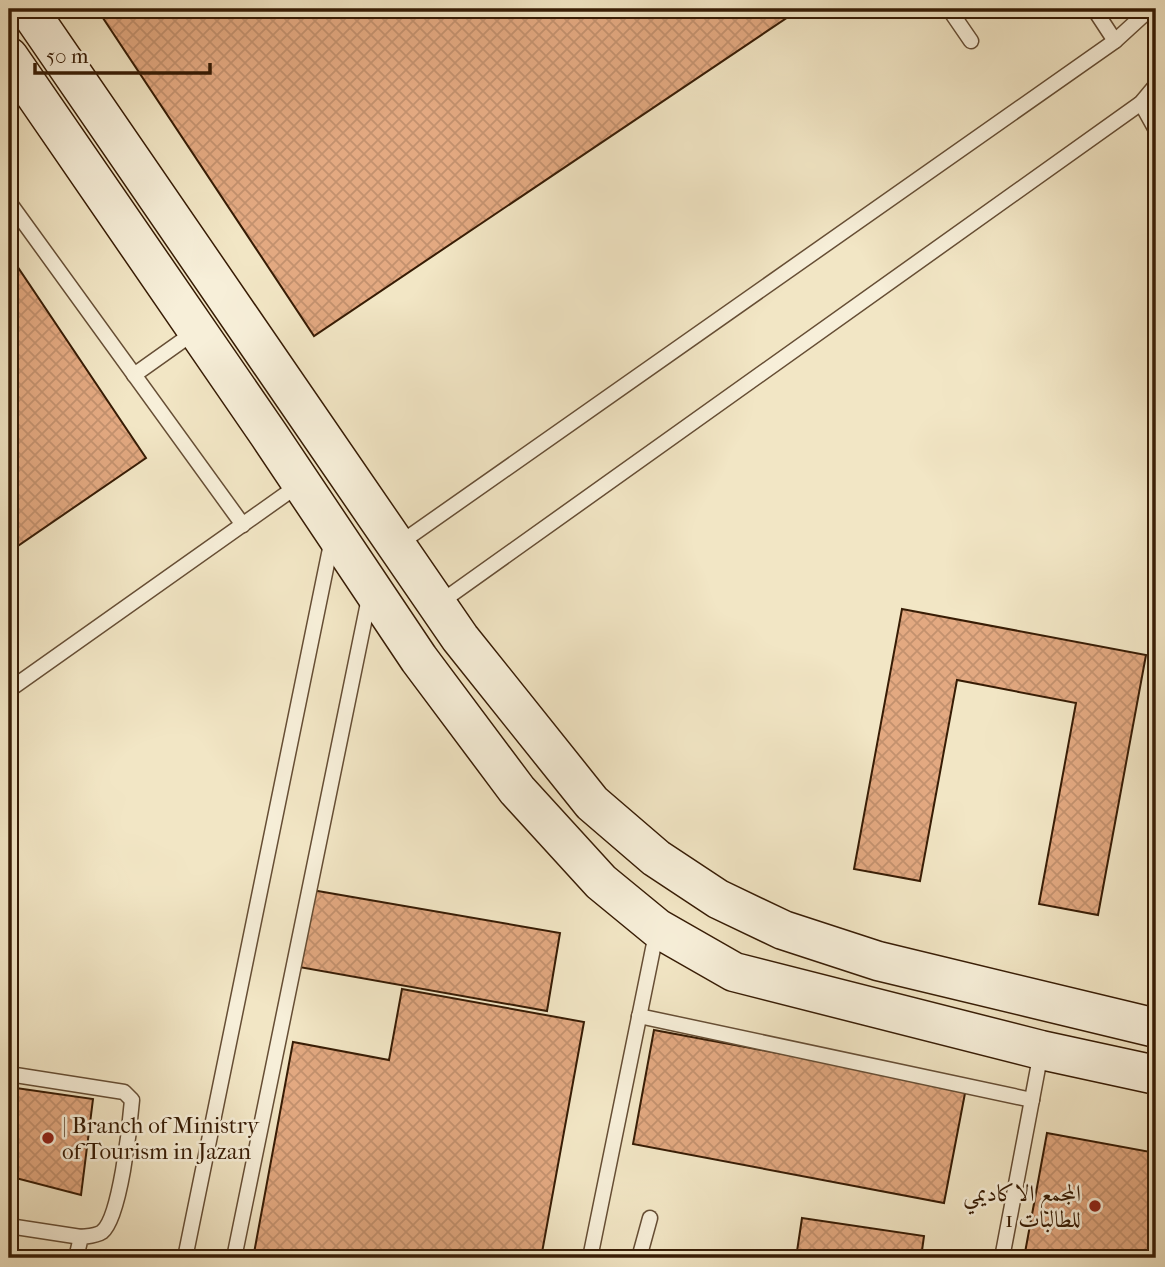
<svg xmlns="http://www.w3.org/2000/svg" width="1165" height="1267" viewBox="0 0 1165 1267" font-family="'IM FELL French Canon',Amiri,serif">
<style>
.building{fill:url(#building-cross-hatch);stroke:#371c05;stroke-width:2}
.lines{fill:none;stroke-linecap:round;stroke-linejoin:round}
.lane-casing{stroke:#664e35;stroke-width:17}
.secondary-casing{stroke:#371c05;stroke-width:41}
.lane{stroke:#f7efd9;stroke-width:14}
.secondary{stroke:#f7efd9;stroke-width:38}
.poi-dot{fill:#8f2418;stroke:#f7efd9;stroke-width:2.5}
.labels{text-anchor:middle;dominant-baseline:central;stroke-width:5;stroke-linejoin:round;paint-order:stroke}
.poi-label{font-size:23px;fill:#371c05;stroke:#f7efd9;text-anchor:start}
</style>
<defs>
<pattern id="building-cross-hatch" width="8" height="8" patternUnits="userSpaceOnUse" patternTransform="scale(1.75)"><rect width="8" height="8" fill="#e3a981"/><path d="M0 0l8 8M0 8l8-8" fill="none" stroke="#c3916e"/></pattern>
</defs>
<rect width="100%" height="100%" fill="#f2e6c5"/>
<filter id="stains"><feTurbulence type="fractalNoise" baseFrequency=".00286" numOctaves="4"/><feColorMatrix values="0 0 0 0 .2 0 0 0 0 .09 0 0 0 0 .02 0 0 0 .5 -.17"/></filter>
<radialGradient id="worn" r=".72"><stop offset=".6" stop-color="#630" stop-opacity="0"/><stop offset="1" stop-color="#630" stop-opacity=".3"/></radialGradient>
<!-- building -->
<g class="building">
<polygon points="97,9 800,9 314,336"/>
<polygon points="9,254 146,458 9,552"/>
<polygon points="902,609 1146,655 1098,915 1039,904 1076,703 957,680 920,881 854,869"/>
<polygon points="312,890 560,933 547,1011 299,967"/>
<polygon points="402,989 584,1022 541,1258 281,1258 254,1253 293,1042 389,1060"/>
<polygon points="654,1030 966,1088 944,1203 633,1144"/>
<polygon points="9,1087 93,1099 81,1195 12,1177 11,1190 9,1190"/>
<polygon points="1047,1133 1156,1153 1156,1258 1024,1258"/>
<polygon points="802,1218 924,1236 921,1258 796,1258"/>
</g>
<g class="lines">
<!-- lane casing -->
<g class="lane-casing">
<g id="lane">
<polyline points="949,9 971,41"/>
<polyline points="1094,9 1115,41"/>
<polyline points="1141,103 1156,130"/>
<polyline points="9,202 243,525"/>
<polyline points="134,375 196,331"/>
<polyline points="396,546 1115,41 1150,9"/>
<polyline points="438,604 1141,103 1156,85"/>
<polyline points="9,690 300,484"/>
<polyline points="639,1016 1032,1100"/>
<path d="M 9,1074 L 124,1092 L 132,1100 C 130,1126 120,1218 102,1232 C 96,1236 88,1236 81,1237 L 76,1258"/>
<polyline points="9,1226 81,1237"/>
<polyline points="185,1258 332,539"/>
<polyline points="234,1258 369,598"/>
<polyline points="590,1258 657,929"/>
<polyline points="639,1258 650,1218"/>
<polyline points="1002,1258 1041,1052"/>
</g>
</g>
<!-- secondary casing -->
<g class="secondary-casing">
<g id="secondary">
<polyline points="28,9 460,638 592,803 656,858 718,899 783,930 878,961 1156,1028"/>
<polyline points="9,57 269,435 419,659 517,790 601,882 657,928 734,972 1041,1050 1156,1075"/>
</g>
</g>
<!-- lane -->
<use href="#lane" class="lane"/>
<!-- secondary -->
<use href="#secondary" class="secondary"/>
</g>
<!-- markers -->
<g class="poi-dot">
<circle cx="48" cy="1138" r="7"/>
<circle cx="1095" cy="1206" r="7"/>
</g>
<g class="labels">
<!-- poi labels -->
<g class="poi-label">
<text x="62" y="1125">| Branch of Ministry<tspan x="62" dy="26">of Tourism in Jazan</tspan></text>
<text x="1081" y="1193" text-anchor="end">المجمع الاكاديمي<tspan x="1081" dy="26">1 للطالبات</tspan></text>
</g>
</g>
<!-- margin -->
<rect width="1165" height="1267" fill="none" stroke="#f2e6c5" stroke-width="35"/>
<rect x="10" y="10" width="1144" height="1246" fill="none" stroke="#371c05" stroke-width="3.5"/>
<rect x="18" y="18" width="1130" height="1232" fill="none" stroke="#371c05" stroke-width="2"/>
<!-- scale -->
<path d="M35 63v10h175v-10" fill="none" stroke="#371c05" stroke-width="3.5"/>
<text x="46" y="63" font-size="21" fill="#371c05" stroke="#f7efd9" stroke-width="5" paint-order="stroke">50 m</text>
<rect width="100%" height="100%" filter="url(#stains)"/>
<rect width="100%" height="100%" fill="url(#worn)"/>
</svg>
